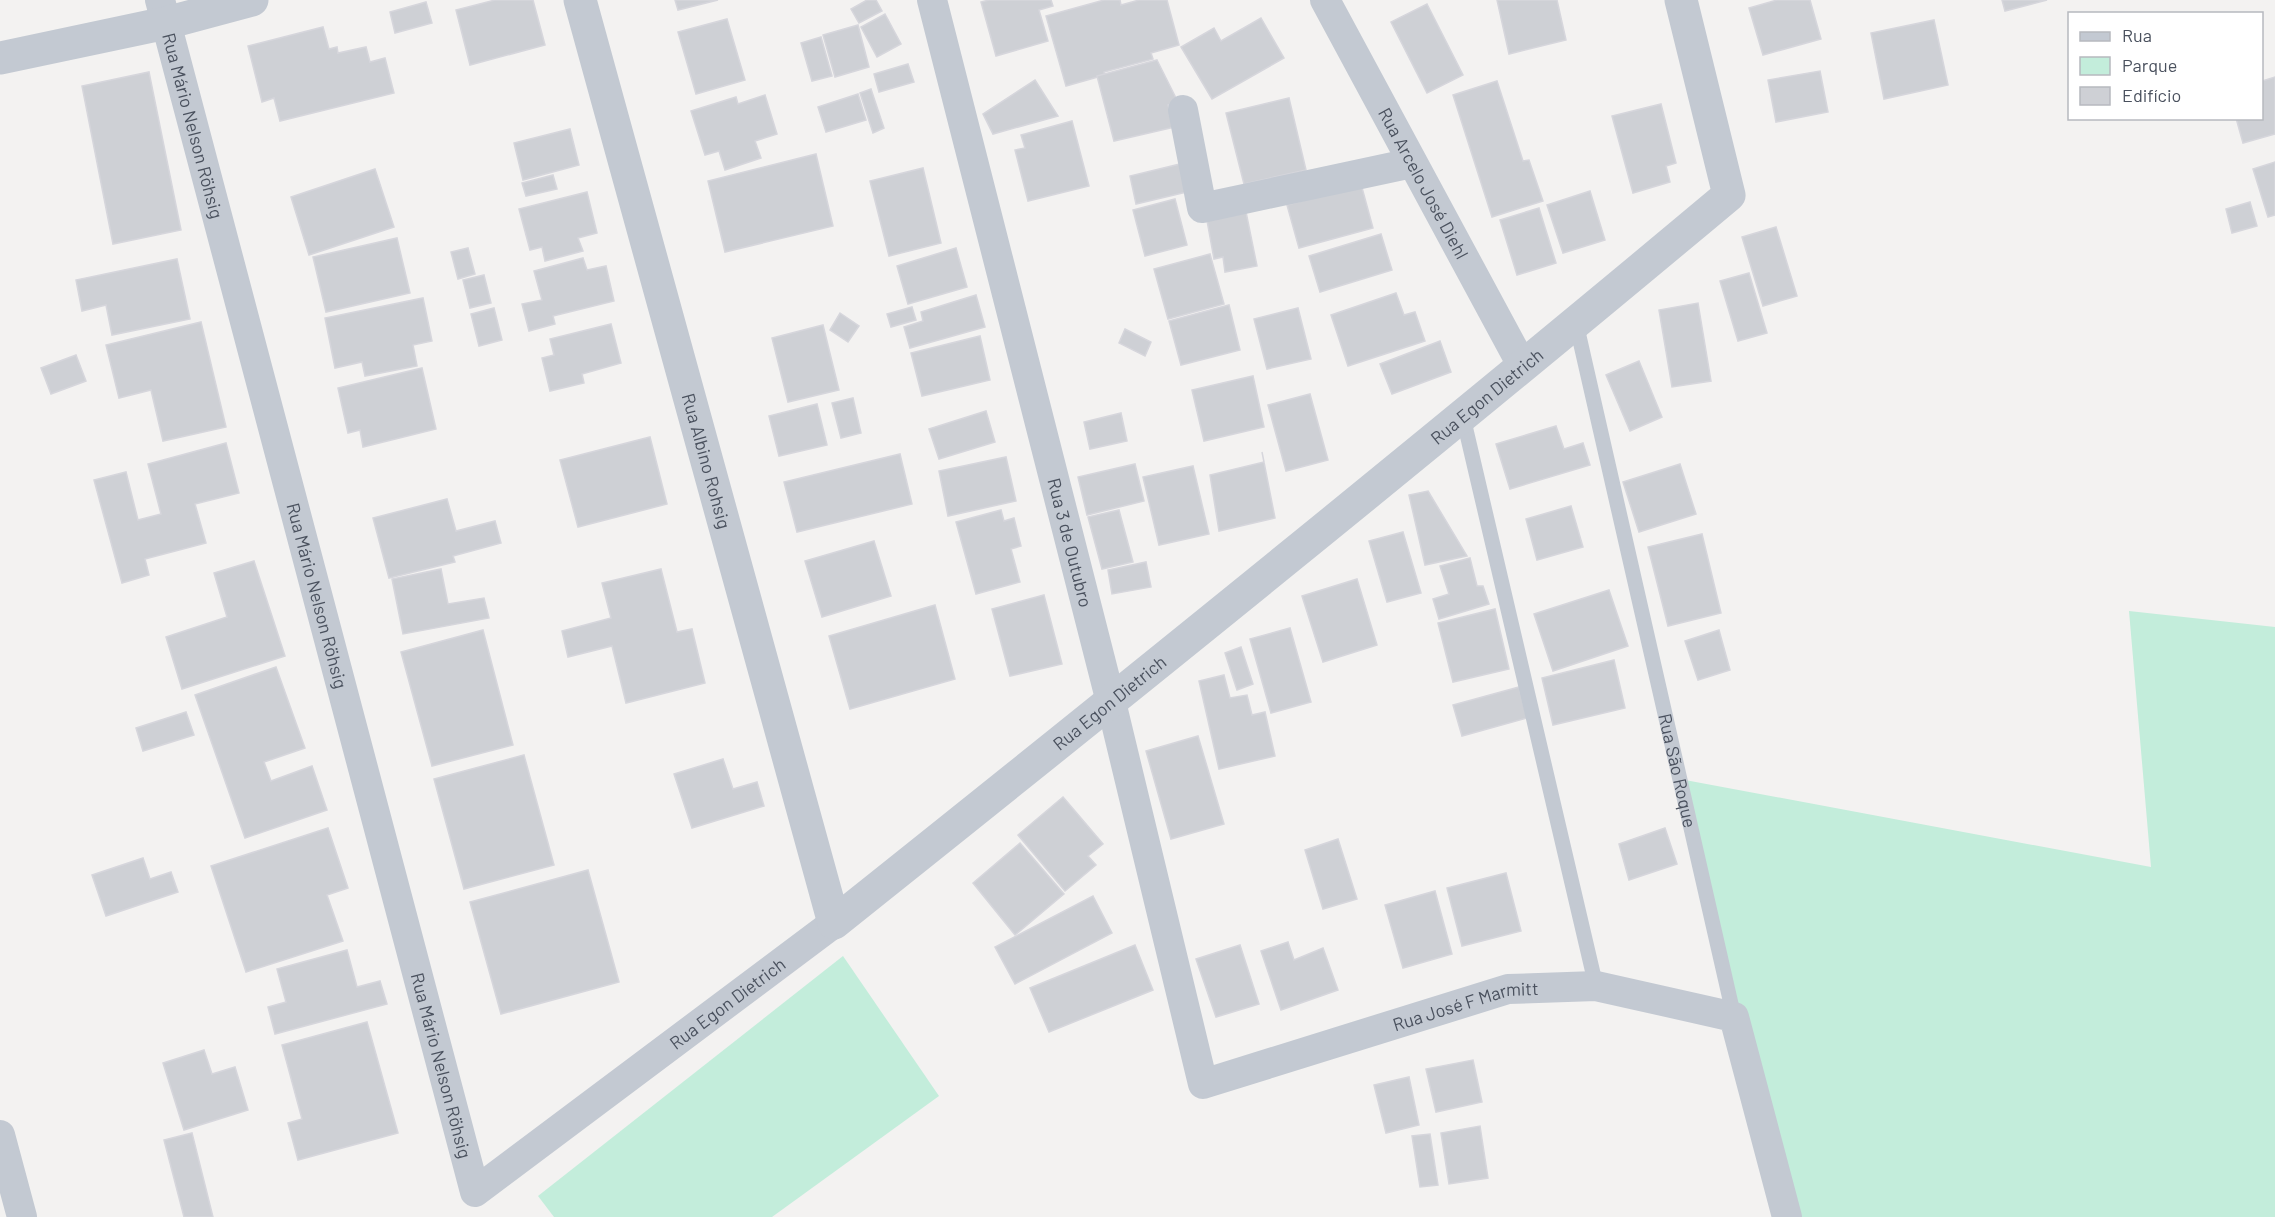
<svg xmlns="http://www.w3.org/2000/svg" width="2275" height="1217" viewBox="0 0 2275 1217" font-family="Barlow,sans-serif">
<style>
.green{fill:#c3eddb}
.building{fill:#ced0d5;stroke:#d6d6dc;stroke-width:1.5}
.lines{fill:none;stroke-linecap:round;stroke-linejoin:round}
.service{stroke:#c3c9d2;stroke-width:15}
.minor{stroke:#c3c9d2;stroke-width:30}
.tertiary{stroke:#c3c9d2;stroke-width:33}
.labels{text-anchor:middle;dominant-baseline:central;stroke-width:4.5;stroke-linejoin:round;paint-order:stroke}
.street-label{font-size:18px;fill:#4a515e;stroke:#fff}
</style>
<rect width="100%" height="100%" fill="#f3f2f1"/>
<!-- green -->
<g class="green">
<polygon points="2129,611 2275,627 2275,1217 1792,1217 1740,1020 1685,780 2151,867"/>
<polygon points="843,956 939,1096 772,1217 554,1217 538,1196"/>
</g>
<!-- building -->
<g class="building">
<polygon points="495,0 533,0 545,45 470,65 456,10"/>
<polygon points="675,0 718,0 678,10"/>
<polygon points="867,0 876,0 882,11 859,23 851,9"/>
<polygon points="989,0 1051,0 1053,6 1039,10 1048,41 996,56 981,2"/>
<polygon points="1104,0 1120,0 1121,5 1139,0 1167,0 1179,45 1151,53 1153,59 1104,72 1105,75 1066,86 1046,16"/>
<polygon points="1497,0 1557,0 1566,40 1509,54"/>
<polygon points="1777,0 1810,0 1821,39 1763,55 1749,8"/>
<polygon points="2002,0 2047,0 2005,11"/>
<polygon points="426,2 432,23 395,33 390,12"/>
<polygon points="1427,4 1463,75 1427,93 1391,22"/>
<polygon points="885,14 901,44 877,57 861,27"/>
<polygon points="1261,18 1284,58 1212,99 1181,47 1214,28 1221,41"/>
<polygon points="727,19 745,80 696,94 678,32"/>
<polygon points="1934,20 1948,85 1884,99 1871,33"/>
<polygon points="858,25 869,67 835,77 823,35"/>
<polygon points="323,27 329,49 337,47 338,53 366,47 370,62 385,58 394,93 280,121 274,98 262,102 248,46"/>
<polygon points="821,37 832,76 812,81 801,43"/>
<polygon points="1157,60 1178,102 1168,105 1175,127 1114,141 1097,76"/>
<polygon points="908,64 914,82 879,92 874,74"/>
<polygon points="1820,71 1828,112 1776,122 1768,80"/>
<polygon points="149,72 181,230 113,244 82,86"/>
<polygon points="2275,77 2275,134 2243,143 2236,118 2262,118 2262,81"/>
<polygon points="1035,80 1058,116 993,134 983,114"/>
<polygon points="1497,81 1523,161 1529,160 1543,201 1492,217 1453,95"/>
<polygon points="871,89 884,128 873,133 860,93"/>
<polygon points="858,94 866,120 826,132 818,107"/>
<polygon points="765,95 777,134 755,141 761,158 725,170 719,151 705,155 691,111 736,97 738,104"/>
<polygon points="1289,98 1306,170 1244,184 1226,113"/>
<polygon points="1661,104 1676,163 1666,166 1670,182 1633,193 1612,116"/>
<polygon points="1072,121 1089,186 1028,201 1015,150 1025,148 1021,135"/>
<polygon points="570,129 579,165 523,180 514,143"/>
<polygon points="816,154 833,226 725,252 708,181"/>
<polygon points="2275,162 2275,215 2268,217 2253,169"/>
<polygon points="1180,164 1187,192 1136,204 1130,176"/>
<polygon points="923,168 941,243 889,256 870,181"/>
<polygon points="375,169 394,227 309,255 291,197"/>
<polygon points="553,175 557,189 526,196 522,183"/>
<polygon points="1361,184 1373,228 1299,248 1287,205"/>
<polygon points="1590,191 1605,240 1563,253 1547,205"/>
<polygon points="587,192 597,233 578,238 583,251 545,261 542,247 530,250 519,209"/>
<polygon points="1175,199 1187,245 1145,256 1133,210"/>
<polygon points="2250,202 2257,226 2232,233 2226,209"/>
<polygon points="1245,207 1257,266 1225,272 1223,257 1214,259 1206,215"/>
<polygon points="1539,208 1556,263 1517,275 1500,220"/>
<polygon points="1776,227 1797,296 1763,306 1742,237"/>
<polygon points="1381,234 1392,270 1320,292 1309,256"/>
<polygon points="397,238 410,293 326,312 313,257"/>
<polygon points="468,248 475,274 458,279 451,252"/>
<polygon points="956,248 967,287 908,304 897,266"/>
<polygon points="1210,254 1224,304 1168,319 1154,269"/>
<polygon points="583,258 587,270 606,266 614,301 553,316 555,324 529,331 522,304 542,300 534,271"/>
<polygon points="177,259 190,319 112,335 106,305 82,311 76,280"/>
<polygon points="1749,273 1767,333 1738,341 1720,281"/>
<polygon points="484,275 491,303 470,308 463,280"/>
<polygon points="1396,293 1404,315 1415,312 1425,341 1348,366 1331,315"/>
<polygon points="976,295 985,327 910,348 904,327 923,321 921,312"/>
<polygon points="423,298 432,341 413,345 417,366 365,376 362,362 335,368 325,318"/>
<polygon points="1698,303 1711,381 1672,387 1659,310"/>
<polygon points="1229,305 1240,350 1181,365 1169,321"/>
<polygon points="912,307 916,320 891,327 887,314"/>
<polygon points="494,308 502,340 479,346 471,314"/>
<polygon points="1298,308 1311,359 1267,369 1254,319"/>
<polygon points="840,313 859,326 848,342 830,330"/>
<polygon points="201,322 226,427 163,441 151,390 119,398 106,345"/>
<polygon points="611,324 621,363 582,374 584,383 550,391 542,358 554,355 550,339"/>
<polygon points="823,325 839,390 788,402 772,338"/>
<polygon points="1125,329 1151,342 1145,356 1119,343"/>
<polygon points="980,336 990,380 922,396 911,353"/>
<polygon points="1440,341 1451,372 1392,394 1380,364"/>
<polygon points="76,355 86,381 51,394 41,368"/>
<polygon points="1639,361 1662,417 1630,431 1606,375"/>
<polygon points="422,368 436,429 363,447 360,430 348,433 338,388"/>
<polygon points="1253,376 1264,427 1204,441 1192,390"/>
<polygon points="1310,394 1328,460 1286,471 1268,405"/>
<polygon points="853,398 861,433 841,438 832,403"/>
<polygon points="817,404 827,445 779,456 769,416"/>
<polygon points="986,411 995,442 939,459 929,429"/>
<polygon points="1121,413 1127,441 1090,449 1084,422"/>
<polygon points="1556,426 1564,449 1583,443 1590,465 1510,489 1496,444"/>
<polygon points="650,437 667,504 578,527 560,460"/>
<polygon points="226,443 239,493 195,504 206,543 145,559 149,575 122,583 94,480 126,472 138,520 161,514 148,464"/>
<polygon points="1262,452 1275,518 1219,531 1210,475 1264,462"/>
<polygon points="900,454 912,504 797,532 784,482"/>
<polygon points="1006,457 1016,501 948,516 939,471"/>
<polygon points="1135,464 1144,501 1087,515 1078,477"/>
<polygon points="1680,464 1696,514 1639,532 1623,482"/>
<polygon points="1193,466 1209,534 1159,545 1143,477"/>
<polygon points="1428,491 1467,556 1425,565 1409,495"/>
<polygon points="447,499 456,531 495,521 501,543 453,556 455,562 389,578 373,518"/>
<polygon points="1571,506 1583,547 1537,560 1526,519"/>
<polygon points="1001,510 1004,521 1014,518 1021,546 1011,549 1020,582 976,594 956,522"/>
<polygon points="1119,510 1133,562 1102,569 1088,517"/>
<polygon points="1403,532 1421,593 1387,602 1369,541"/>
<polygon points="1702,534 1721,613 1668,626 1648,547"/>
<polygon points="874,541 891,596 822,617 805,561"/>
<polygon points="1470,558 1477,586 1483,586 1489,604 1439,619 1433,599 1449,594 1440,566"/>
<polygon points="254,561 285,656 182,689 166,637 227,617 214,573"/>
<polygon points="1146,562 1151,587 1112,594 1108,570"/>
<polygon points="441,569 448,604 484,598 489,618 403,634 392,579"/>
<polygon points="661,569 677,632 692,629 705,683 626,703 612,646 568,657 562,631 611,618 602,583"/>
<polygon points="1357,579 1377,645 1323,662 1302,596"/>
<polygon points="1609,590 1628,646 1553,671 1534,614"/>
<polygon points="1044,595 1062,664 1010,676 992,609"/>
<polygon points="935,605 955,679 850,709 829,636"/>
<polygon points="1495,609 1509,669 1453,682 1438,623"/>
<polygon points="1290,628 1311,702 1271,713 1250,639"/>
<polygon points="483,630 513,745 432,766 401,652"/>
<polygon points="1719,630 1730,670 1698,680 1685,641"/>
<polygon points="1241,647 1253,684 1237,690 1225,653"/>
<polygon points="1614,660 1625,708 1553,725 1542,678"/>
<polygon points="276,667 305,748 264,762 271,781 312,766 327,810 245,838 195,695"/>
<polygon points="1224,675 1230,698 1247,695 1252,715 1265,712 1275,756 1219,769 1199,681"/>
<polygon points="1519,687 1527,718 1462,736 1453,705"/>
<polygon points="186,712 194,735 143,751 136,728"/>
<polygon points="1198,736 1224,824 1171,839 1146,751"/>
<polygon points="524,755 554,865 464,889 434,779"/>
<polygon points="723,759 733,789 757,782 764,806 692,828 674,774"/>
<polygon points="1063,797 1103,844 1088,856 1096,865 1065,891 1018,835"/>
<polygon points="328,828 348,888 327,895 343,941 246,972 211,866"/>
<polygon points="1665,828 1677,864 1629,880 1619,844"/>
<polygon points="1338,839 1357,899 1323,909 1305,850"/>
<polygon points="1020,843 1064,894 1015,935 973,883"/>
<polygon points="143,858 150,879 171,872 178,892 106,916 92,875"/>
<polygon points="588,870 619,982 501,1014 470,902"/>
<polygon points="1506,873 1521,931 1462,946 1447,888"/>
<polygon points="1435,891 1452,954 1403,968 1385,905"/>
<polygon points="1093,896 1112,933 1015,984 995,947"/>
<polygon points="1288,942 1294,960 1323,948 1338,990 1281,1010 1261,951"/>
<polygon points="1135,945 1153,990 1049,1032 1030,988"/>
<polygon points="1240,945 1259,1004 1216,1017 1196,959"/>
<polygon points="347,950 357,987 380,981 387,1004 275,1034 268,1007 286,1002 277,969"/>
<polygon points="367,1022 398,1133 298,1160 288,1123 302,1119 282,1045"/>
<polygon points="204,1050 212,1074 235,1067 248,1110 184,1130 163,1063"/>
<polygon points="1473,1060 1482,1102 1436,1112 1426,1069"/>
<polygon points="1409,1077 1419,1125 1386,1133 1374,1085"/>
<polygon points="1480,1126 1488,1178 1449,1184 1441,1133"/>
<polygon points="192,1133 213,1217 184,1217 164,1140"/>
<polygon points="1430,1134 1438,1185 1420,1187 1412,1136"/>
</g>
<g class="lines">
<!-- service -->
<g class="service">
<path id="s1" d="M 1576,323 L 1734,1017"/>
<polyline points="1463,417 1596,986"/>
</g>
<!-- minor -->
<g class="minor">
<path id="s2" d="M 160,0 L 475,1192 L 834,923"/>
<path id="s3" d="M 932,0 L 1111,702 L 1203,1084 L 1508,989 L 1596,986 L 1734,1017 L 1787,1217"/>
<path id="s4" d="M 1325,0 L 1523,367"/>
<polyline points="1183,110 1202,208 1412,163"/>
<polyline points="0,1135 22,1217"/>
</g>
<!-- tertiary -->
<g class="tertiary">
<path id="s5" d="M 580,0 L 834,923 C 1135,683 1434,442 1729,195 L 1681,0"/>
<polyline points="0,58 166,23 252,0"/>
</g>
</g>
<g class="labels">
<!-- street labels -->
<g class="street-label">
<text stroke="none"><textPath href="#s2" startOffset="130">Rua Mário Nelson Röhsig</textPath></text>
<text stroke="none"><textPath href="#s4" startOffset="208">Rua Arcelo José Diehl</textPath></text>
<text stroke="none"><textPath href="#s5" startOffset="1796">Rua Egon Dietrich</textPath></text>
<text stroke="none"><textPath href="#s5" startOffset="478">Rua Albino Rohsig</textPath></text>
<text stroke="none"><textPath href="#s3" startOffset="560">Rua 3 de Outubro</textPath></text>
<text stroke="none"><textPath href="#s2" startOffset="616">Rua Mário Nelson Röhsig</textPath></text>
<text stroke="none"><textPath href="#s5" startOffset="1310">Rua Egon Dietrich</textPath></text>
<text stroke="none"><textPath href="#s1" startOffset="459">Rua São Roque</textPath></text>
<text stroke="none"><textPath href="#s2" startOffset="1548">Rua Egon Dietrich</textPath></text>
<text stroke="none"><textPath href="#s3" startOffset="1392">Rua José F Marmitt</textPath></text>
<text stroke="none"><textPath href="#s2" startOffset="1102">Rua Mário Nelson Röhsig</textPath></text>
</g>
</g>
<!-- legend -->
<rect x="2068" y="12" width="195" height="108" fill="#ffffff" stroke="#b7b9bf" stroke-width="1.5"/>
<rect x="2080" y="32" width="30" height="9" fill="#c3c9d2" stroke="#b7b9bf" stroke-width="1.5"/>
<text x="2122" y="42" font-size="18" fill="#4a515e">Rua</text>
<rect x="2080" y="57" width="30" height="18" fill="#c3eddb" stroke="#b7b9bf" stroke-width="1.5"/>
<text x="2122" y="72" font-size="18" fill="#4a515e">Parque</text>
<rect x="2080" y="87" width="30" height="18" fill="#ced0d5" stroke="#b7b9bf" stroke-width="1.5"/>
<text x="2122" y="102" font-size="18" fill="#4a515e">Edifício</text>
</svg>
